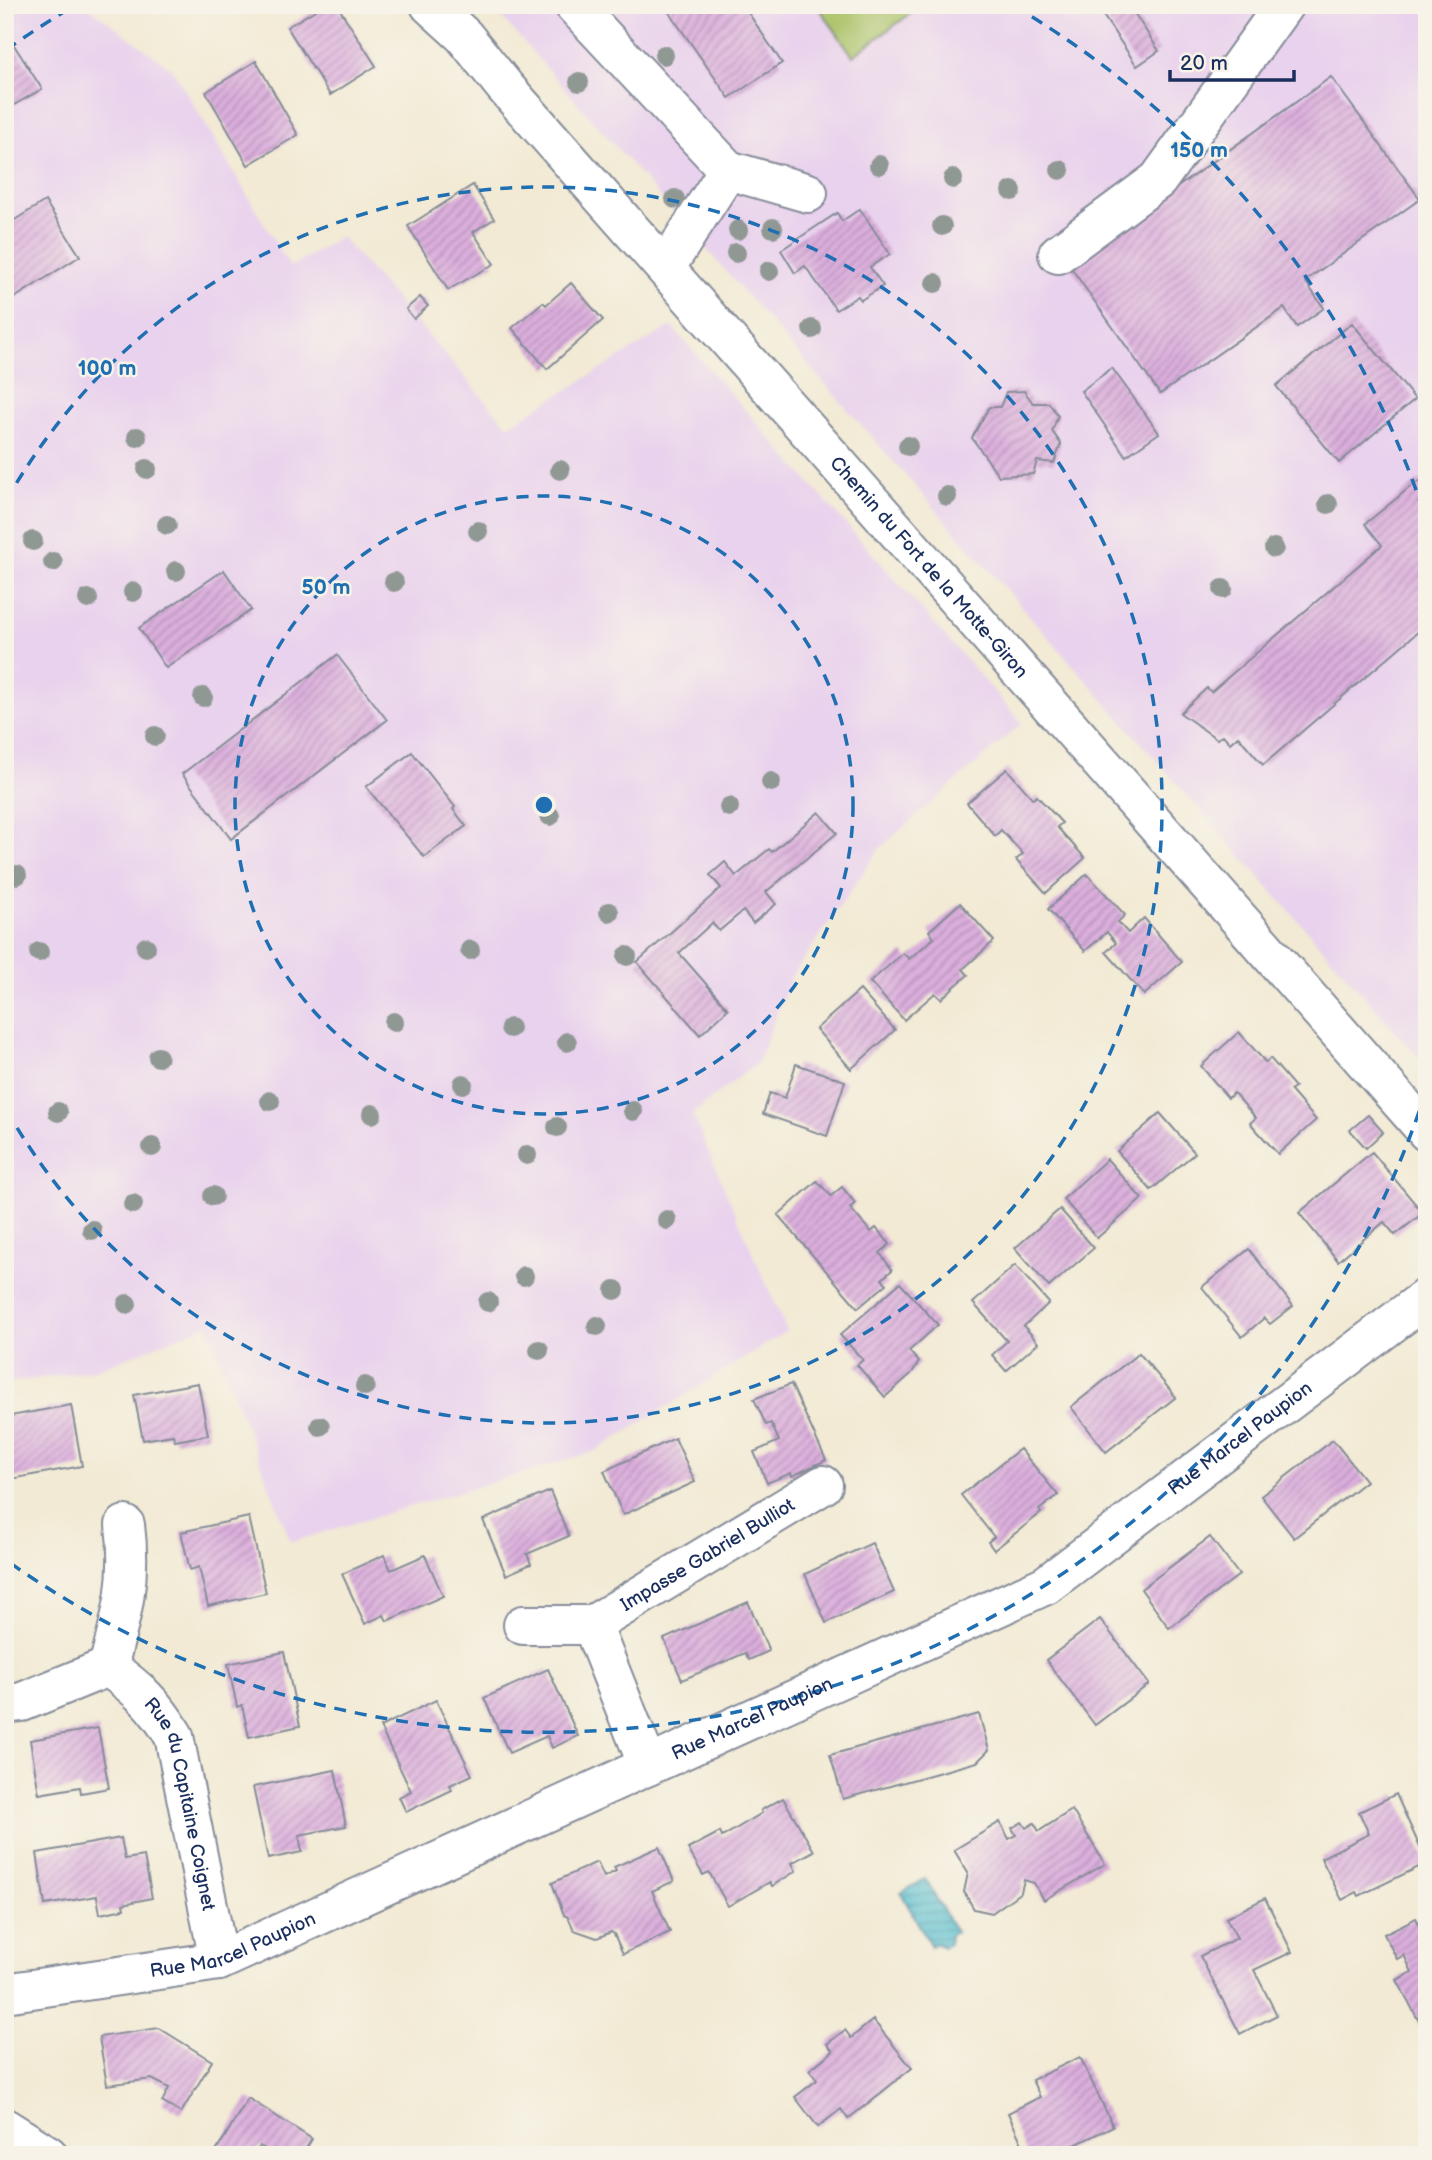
<svg xmlns="http://www.w3.org/2000/svg" width="1432" height="2160" viewBox="0 0 1432 2160" font-family="'Balsamiq Sans',sans-serif">
<style>
.built{fill:#e9d2ed}
.green{fill:#aac267;stroke:#627862;stroke-width:2}
.water{fill:url(#water-rules);stroke:#377696;stroke-width:2}
.building{fill:url(#building-hatch)}
.lines{fill:none;stroke-linecap:round;stroke-linejoin:round}
.minor-casing{stroke:#868c99;stroke-width:42}
.minor{stroke:#fff;stroke-width:38}
.tree{fill:#909894}
.ring{fill:none;stroke:#1f6fb2;stroke-width:3.5;stroke-dasharray:12 9}
.labels{text-anchor:middle;dominant-baseline:central;stroke-width:5;stroke-linejoin:round;paint-order:stroke}
.street-label{font-size:19px;fill:#1b2f5e;stroke:#f7f3e8}
.centre{fill:#1f6fb2;stroke:#f7f3e8;stroke-width:3.5}
.ring-label{font-size:21px;text-anchor:middle;font-weight:bold;fill:#1f6fb2;stroke:#f7f3e8;stroke-width:5;stroke-linejoin:round;paint-order:stroke}
</style>
<defs>
<pattern id="water-rules" width="6" height="5" patternUnits="userSpaceOnUse" patternTransform="scale(1.75)"><rect width="6" height="5" fill="#53becf"/><path d="M0 2.5h6" fill="none" stroke="#449bab"/></pattern>
<pattern id="building-hatch" width="6" height="6" patternUnits="userSpaceOnUse" patternTransform="scale(1.75)"><rect width="6" height="6" fill="#dcafdd"/><path d="M-1 1l2-2M0 6l6-6M5 7l2-2" fill="none" stroke="#b28fb6"/></pattern>
</defs>
<rect width="100%" height="100%" fill="#f7f3e8"/>
<filter id="ink" filterUnits="userSpaceOnUse"><feTurbulence type="fractalNoise" baseFrequency=".0143" numOctaves="2"/><feDisplacementMap in="SourceGraphic" scale="14" xChannelSelector="R" yChannelSelector="G"/><feConvolveMatrix kernelMatrix="1 2 1 2 8 2 1 2 1" color-interpolation-filters="sRGB"/></filter>
<filter id="wash" filterUnits="userSpaceOnUse"><feTurbulence type="fractalNoise" baseFrequency=".00686" numOctaves="4" result="noise"/><feDisplacementMap in="SourceGraphic" scale="28" xChannelSelector="R" yChannelSelector="G"/><feGaussianBlur stdDeviation="1.57" result="paint"/><feColorMatrix in="noise" values="0 0 0 0 0 0 0 0 0 0 0 0 0 0 0 0 0 1.4 0 .05"/><feComposite in="paint" operator="in"/></filter>
<g filter="url(#wash)">
<rect width="100%" height="100%" fill="#f2ead4"/>
<!-- built -->
<g class="built">
<polygon points="5,5 86,5 173,70 290,267 341,237 508,426 671,326 1022,723 880,848 792,976 757,1063 692,1114 787,1331 596,1451 291,1542 207,1325 96,1370 5,1383"/>
<polygon points="484,5 1423,5 1427,10 1427,1067 507,23"/>
</g>
<!-- green -->
<polygon class="green" points="817,5 922,5 853,56"/>
<!-- water -->
<polygon class="water" points="925,1879 956,1932 950,1935 949,1944 944,1947 936,1943 931,1946 901,1893"/>
<g id="blocks">
<!-- building -->
<g class="building">
<polygon points="324,5 337,5 376,66 330,95 287,27"/>
<polygon points="664,5 743,5 782,63 729,98"/>
<polygon points="1096,5 1129,5 1159,51 1137,66"/>
<polygon points="5,31 42,89 5,110"/>
<polygon points="256,61 298,135 248,165 206,92"/>
<polygon points="1331,77 1420,199 1305,281 1324,308 1297,327 1284,308 1160,394 1069,265"/>
<polygon points="473,185 494,219 473,232 494,264 448,290 408,226"/>
<polygon points="45,201 80,256 5,304 5,226"/>
<polygon points="860,209 890,254 870,267 883,286 861,300 858,296 836,310 805,266 795,273 781,250 837,213 842,221"/>
<polygon points="571,283 603,320 547,369 512,328 543,302 546,305"/>
<polygon points="420,297 428,306 414,319 406,309"/>
<polygon points="1352,323 1415,399 1339,463 1276,386"/>
<polygon points="1112,368 1159,433 1126,456 1081,391"/>
<polygon points="1024,391 1033,403 1049,403 1058,416 1052,431 1061,444 1054,463 1037,461 1033,474 999,476 972,438 989,407 1000,407 1006,392"/>
<polygon points="1424,479 1427,479 1427,624 1263,765 1238,736 1230,743 1223,735 1217,739 1180,713 1207,688 1211,692 1382,545 1365,524 1414,484"/>
<polygon points="224,570 251,610 166,668 139,628"/>
<polygon points="337,655 387,720 231,839 182,774"/>
<polygon points="412,752 455,807 453,809 466,826 424,857 366,787"/>
<polygon points="1007,769 1033,799 1037,796 1051,811 1062,823 1057,827 1085,858 1046,893 1016,860 1023,854 1001,830 995,836 967,803"/>
<polygon points="819,812 837,833 766,892 776,904 753,923 743,911 719,931 712,923 679,953 728,1009 700,1035 637,962 721,888 710,875 725,862 736,876 769,849 772,852"/>
<polygon points="1087,874 1125,915 1118,922 1128,933 1144,918 1182,962 1144,995 1106,952 1116,943 1107,932 1085,951 1048,909"/>
<polygon points="960,903 994,941 963,969 968,975 954,987 941,999 935,993 904,1020 870,982 903,953 909,959 921,949 934,938 929,931"/>
<polygon points="860,990 895,1030 851,1069 816,1029"/>
<polygon points="1239,1032 1266,1063 1270,1058 1295,1087 1290,1090 1316,1120 1278,1154 1250,1123 1256,1118 1234,1093 1228,1098 1201,1066"/>
<polygon points="796,1064 845,1081 827,1136 763,1114 770,1093 785,1098"/>
<polygon points="1160,1113 1195,1153 1151,1190 1117,1151"/>
<polygon points="1368,1115 1383,1132 1366,1148 1350,1130"/>
<polygon points="1372,1152 1423,1213 1395,1235 1384,1222 1338,1261 1299,1213"/>
<polygon points="1107,1159 1142,1199 1097,1238 1063,1199"/>
<polygon points="817,1181 831,1196 842,1187 855,1203 850,1208 862,1222 871,1232 876,1228 890,1244 880,1253 892,1270 882,1279 887,1284 858,1308 778,1215"/>
<polygon points="1060,1209 1094,1248 1049,1287 1015,1248"/>
<polygon points="1249,1249 1293,1306 1270,1324 1264,1318 1242,1337 1202,1287"/>
<polygon points="1015,1265 1049,1303 1024,1326 1038,1343 1006,1371 992,1355 1007,1341 973,1303"/>
<polygon points="900,1283 938,1325 909,1351 919,1362 911,1374 885,1397 857,1365 863,1360 840,1335"/>
<polygon points="1139,1353 1176,1397 1106,1452 1071,1407"/>
<polygon points="198,1383 208,1435 175,1441 173,1435 143,1440 134,1395"/>
<polygon points="791,1384 826,1460 792,1476 791,1473 767,1483 754,1452 779,1441 771,1423 766,1425 754,1399"/>
<polygon points="71,1405 82,1466 5,1480 5,1417"/>
<polygon points="675,1438 695,1482 623,1515 604,1471"/>
<polygon points="1333,1440 1366,1481 1294,1538 1261,1496"/>
<polygon points="1020,1449 1058,1495 1039,1510 1041,1513 994,1550 988,1542 994,1537 961,1495"/>
<polygon points="550,1491 569,1536 527,1554 531,1564 506,1575 483,1520"/>
<polygon points="249,1517 266,1593 208,1606 199,1567 190,1570 181,1532"/>
<polygon points="1210,1537 1239,1575 1169,1628 1141,1589"/>
<polygon points="872,1543 894,1592 826,1623 805,1574"/>
<polygon points="384,1555 391,1570 425,1555 443,1596 387,1621 384,1615 365,1624 342,1574"/>
<polygon points="748,1602 769,1651 749,1660 745,1653 682,1680 664,1639"/>
<polygon points="1100,1619 1149,1684 1095,1725 1046,1660"/>
<polygon points="284,1652 300,1726 249,1737 242,1705 237,1707 228,1664"/>
<polygon points="548,1669 578,1736 552,1748 547,1736 509,1753 484,1698"/>
<polygon points="436,1700 472,1775 450,1785 452,1790 406,1812 399,1797 411,1791 380,1727"/>
<polygon points="979,1714 989,1750 977,1762 843,1799 830,1755"/>
<polygon points="98,1728 109,1788 81,1793 80,1787 39,1794 30,1740"/>
<polygon points="335,1770 346,1826 299,1835 302,1852 268,1859 253,1787"/>
<polygon points="1396,1794 1427,1863 1359,1896 1357,1892 1342,1900 1321,1858 1369,1834 1359,1812"/>
<polygon points="783,1798 814,1851 792,1863 796,1871 772,1886 770,1882 728,1906 709,1872 703,1875 688,1849 720,1832 722,1837 762,1813 761,1810"/>
<polygon points="1072,1810 1105,1864 1044,1900 1034,1883 1024,1880 1021,1892 992,1913 974,1909 964,1892 968,1873 954,1850 1000,1822 1009,1839 1016,1835 1012,1828 1022,1822 1026,1828 1034,1823 1039,1831"/>
<polygon points="121,1838 125,1859 144,1856 152,1898 123,1904 124,1909 100,1914 97,1896 45,1905 37,1853"/>
<polygon points="659,1847 674,1881 652,1891 670,1932 623,1954 614,1934 611,1932 597,1938 574,1930 568,1917 564,1915 552,1883 597,1862 604,1877 616,1871 614,1867"/>
<polygon points="1265,1898 1292,1952 1254,1970 1277,2015 1240,2034 1200,1956 1237,1938 1226,1918"/>
<polygon points="1416,1918 1427,1940 1427,2028 1423,2029 1397,1980 1412,1972 1404,1955 1397,1959 1384,1934"/>
<polygon points="873,2020 912,2068 848,2119 841,2109 818,2127 795,2097 817,2080 809,2070 833,2051 827,2044 845,2030 851,2038"/>
<polygon points="159,2028 212,2061 181,2113 162,2102 169,2088 152,2079 107,2085 99,2037"/>
<polygon points="1080,2057 1113,2126 1055,2155 1027,2155 1008,2113 1040,2097 1032,2080"/>
<polygon points="248,2098 312,2139 302,2155 275,2155 260,2146 254,2155 214,2155"/>
</g>
</g>
</g>
<g filter="url(#ink)">
<use href="#blocks" fill-opacity="0" stroke="#868c99" stroke-width="2"/>
<g class="lines">
<!-- minor casing -->
<g class="minor-casing">
<g id="minor">
<path id="s1" d="M 430,5 L 464,36 L 505,87 L 1427,1132"/>
<polyline points="574,5 728,170 666,267"/>
<polyline points="728,170 808,193"/>
<polyline points="1058,254 1158,180 1284,5"/>
<polyline points="523,1625 592,1625"/>
<path id="s2" d="M 108,1667 C 137,1688 155,1704 174,1736 L 219,1961"/>
<path d="M 108,1667 C 122,1615 132,1579 125,1525"/>
<polyline points="5,1704 22,1702 108,1667"/>
<path id="s3" d="M 648,1766 L 592,1625 L 823,1485"/>
<path id="s4" d="M 5,1993 L 219,1961 L 1046,1585 L 1427,1297"/>
<polyline points="5,2128 48,2155"/>
</g>
</g>
<!-- minor -->
<use href="#minor" class="minor"/>
</g>
<!-- trees -->
<g class="tree">
<circle cx="664" cy="55" r="10"/>
<circle cx="579" cy="82" r="10"/>
<circle cx="879" cy="165" r="10"/>
<circle cx="1060" cy="170" r="10"/>
<circle cx="953" cy="179" r="10"/>
<circle cx="1012" cy="191" r="10"/>
<circle cx="675" cy="199" r="10"/>
<circle cx="942" cy="226" r="10"/>
<circle cx="773" cy="228" r="10"/>
<circle cx="738" cy="230" r="10"/>
<circle cx="736" cy="253" r="10"/>
<circle cx="769" cy="271" r="10"/>
<circle cx="935" cy="283" r="10"/>
<circle cx="812" cy="329" r="10"/>
<circle cx="137" cy="437" r="10"/>
<circle cx="908" cy="446" r="10"/>
<circle cx="147" cy="469" r="10"/>
<circle cx="560" cy="470" r="10"/>
<circle cx="947" cy="496" r="10"/>
<circle cx="1328" cy="504" r="10"/>
<circle cx="167" cy="525" r="10"/>
<circle cx="478" cy="531" r="10"/>
<circle cx="33" cy="541" r="10"/>
<circle cx="1274" cy="548" r="10"/>
<circle cx="53" cy="562" r="10"/>
<circle cx="176" cy="571" r="10"/>
<circle cx="394" cy="582" r="10"/>
<circle cx="1223" cy="589" r="10"/>
<circle cx="133" cy="592" r="10"/>
<circle cx="88" cy="599" r="10"/>
<circle cx="203" cy="697" r="10"/>
<circle cx="155" cy="736" r="10"/>
<circle cx="771" cy="782" r="10"/>
<circle cx="729" cy="807" r="10"/>
<circle cx="550" cy="816" r="10"/>
<circle cx="17" cy="875" r="10"/>
<circle cx="609" cy="912" r="10"/>
<circle cx="146" cy="947" r="10"/>
<circle cx="470" cy="950" r="10"/>
<circle cx="39" cy="952" r="10"/>
<circle cx="627" cy="956" r="10"/>
<circle cx="394" cy="1022" r="10"/>
<circle cx="510" cy="1028" r="10"/>
<circle cx="567" cy="1042" r="10"/>
<circle cx="158" cy="1057" r="10"/>
<circle cx="463" cy="1084" r="10"/>
<circle cx="270" cy="1101" r="10"/>
<circle cx="633" cy="1111" r="10"/>
<circle cx="58" cy="1112" r="10"/>
<circle cx="372" cy="1114" r="10"/>
<circle cx="557" cy="1127" r="10"/>
<circle cx="152" cy="1147" r="10"/>
<circle cx="527" cy="1155" r="10"/>
<circle cx="213" cy="1196" r="10"/>
<circle cx="133" cy="1204" r="10"/>
<circle cx="667" cy="1220" r="10"/>
<circle cx="92" cy="1230" r="10"/>
<circle cx="524" cy="1276" r="10"/>
<circle cx="615" cy="1290" r="10"/>
<circle cx="488" cy="1302" r="10"/>
<circle cx="127" cy="1304" r="10"/>
<circle cx="597" cy="1326" r="10"/>
<circle cx="539" cy="1350" r="10"/>
<circle cx="365" cy="1386" r="10"/>
<circle cx="320" cy="1426" r="10"/>
</g>
</g>
<!-- distance rings -->
<g class="ring">
<circle cx="544" cy="805" r="309"/>
<path d="M6 501A618 618 0 1 1 6 1109"/>
<path d="M1426 1091A927 927 0 0 1 6 1560M6 50A927 927 0 0 1 74 6M1014 6A927 927 0 0 1 1426 519"/>
</g>
<g class="labels">
<!-- street labels -->
<g class="street-label">
<text stroke="none"><textPath href="#s1" startOffset="752">Chemin du Fort de la Motte-Giron</textPath></text>
<text stroke="none"><textPath href="#s4" startOffset="1368">Rue Marcel Paupion</textPath></text>
<text stroke="none"><textPath href="#s3" startOffset="287">Impasse Gabriel Bulliot</textPath></text>
<text stroke="none"><textPath href="#s4" startOffset="802">Rue Marcel Paupion</textPath></text>
<text stroke="none"><textPath href="#s2" startOffset="163">Rue du Capitaine Coignet</textPath></text>
<text stroke="none"><textPath href="#s4" startOffset="234">Rue Marcel Paupion</textPath></text>
</g>
</g>
<circle cx="544" cy="805" r="10" class="centre"/>
<g class="ring-label">
<text x="1199" y="157">150 m</text>
<text x="107" y="375">100 m</text>
<text x="326" y="594">50 m</text>
</g>
<!-- margin -->
<rect width="1432" height="2160" fill="none" stroke="#f7f3e8" stroke-width="28"/>
<!-- scale -->
<path d="M1170 70v10h124v-10" fill="none" stroke="#1b2f5e" stroke-width="3.5"/>
<text x="1180" y="70" font-size="21" fill="#1b2f5e" stroke="#f7f3e8" stroke-width="5" paint-order="stroke">20 m</text>
</svg>
